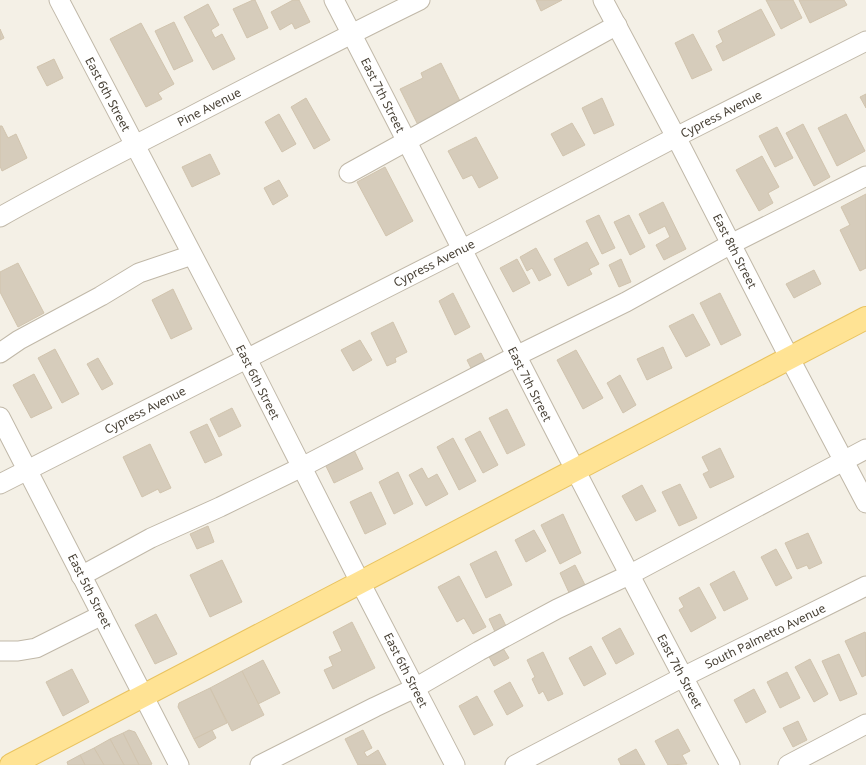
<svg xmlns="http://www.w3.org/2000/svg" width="866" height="765" viewBox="0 0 866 765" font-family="'Noto Sans',sans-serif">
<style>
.building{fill:#d6ccbb;stroke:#d1c4ae}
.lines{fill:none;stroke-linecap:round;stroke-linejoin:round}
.minor-casing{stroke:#c0b8a8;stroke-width:21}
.major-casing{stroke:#e9c35f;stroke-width:24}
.minor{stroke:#fff;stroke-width:19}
.major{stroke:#ffe394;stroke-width:22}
.labels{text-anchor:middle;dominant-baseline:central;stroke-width:3;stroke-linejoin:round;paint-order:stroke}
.street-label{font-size:12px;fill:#474035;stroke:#fff}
</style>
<rect width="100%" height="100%" fill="#f4f0e6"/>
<!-- building -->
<g class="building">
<polygon points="253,0 255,0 268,28 247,38 233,9"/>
<polygon points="293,0 299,0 310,22 295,29 292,23 280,30 271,12"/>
<polygon points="536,0 562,0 541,11"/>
<polygon points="766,0 793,0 802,18 781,29"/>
<polygon points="799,0 844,0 847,5 810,23"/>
<polygon points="208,4 219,25 211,30 215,38 222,34 235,59 213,70 184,17"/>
<polygon points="761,9 775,35 723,61 716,46 723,42 718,31"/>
<polygon points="174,22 193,61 174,70 155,31"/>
<polygon points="141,23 174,84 158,93 162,99 146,107 110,39"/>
<polygon points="0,29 4,38 0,40"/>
<polygon points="693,34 712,70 692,79 675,43"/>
<polygon points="54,59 63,78 47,86 37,67"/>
<polygon points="441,63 463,107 420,129 400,89 423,78 421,73"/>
<polygon points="866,94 866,108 860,97"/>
<polygon points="306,98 330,140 314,149 291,107"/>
<polygon points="602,98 614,125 594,134 582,108"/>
<polygon points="279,114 296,144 282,152 265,122"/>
<polygon points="846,114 865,151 837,166 818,128"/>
<polygon points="572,123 585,145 563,156 551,134"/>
<polygon points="803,124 830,177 814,186 786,133"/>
<polygon points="0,126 2,126 8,138 16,134 27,158 2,171 0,166"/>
<polygon points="777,127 793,158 775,167 759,136"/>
<polygon points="476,137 498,178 479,188 472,175 463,179 448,151"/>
<polygon points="210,154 220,174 192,187 182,167"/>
<polygon points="762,156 779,187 768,193 773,203 759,211 736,170"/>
<polygon points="385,167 413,221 386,236 357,182"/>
<polygon points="279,180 288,196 273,205 264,188"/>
<polygon points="866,194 866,268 860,271 840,230 850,225 841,207"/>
<polygon points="663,202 686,249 664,260 656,245 670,237 665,226 649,234 639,214"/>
<polygon points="599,215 615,248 602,254 586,221"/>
<polygon points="629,215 645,247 630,255 614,222"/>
<polygon points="587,242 599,264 589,269 592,274 568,286 554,259"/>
<polygon points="536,248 551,275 539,281 532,268 527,271 520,257"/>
<polygon points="517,259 530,283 513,292 500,268"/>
<polygon points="621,259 631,282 619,287 609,265"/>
<polygon points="18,263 44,313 18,327 0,292 0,272"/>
<polygon points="814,270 821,284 794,298 786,284"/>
<polygon points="173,289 192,329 171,339 152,300"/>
<polygon points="453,293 470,327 455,335 439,301"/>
<polygon points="720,293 741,335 721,345 700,303"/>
<polygon points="693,314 710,345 686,357 669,326"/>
<polygon points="393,322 407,352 395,358 396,362 387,366 371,333"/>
<polygon points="360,340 372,360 353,371 341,350"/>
<polygon points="663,347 672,368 647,380 637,359"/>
<polygon points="55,349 79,394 62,403 38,358"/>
<polygon points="576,350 603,398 583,409 557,360"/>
<polygon points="481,353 486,363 472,370 467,360"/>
<polygon points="98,358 113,384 102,390 87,364"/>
<polygon points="34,374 52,408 31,418 13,385"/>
<polygon points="620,375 636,405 623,413 607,383"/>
<polygon points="232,408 241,426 219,437 210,419"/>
<polygon points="507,409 525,445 507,454 489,418"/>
<polygon points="207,424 222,455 205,463 190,432"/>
<polygon points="480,431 498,465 483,473 465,439"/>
<polygon points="453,438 476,481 459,490 437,447"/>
<polygon points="150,444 171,488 160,493 158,489 142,497 123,457"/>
<polygon points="720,448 734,477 710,488 703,474 709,471 702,457"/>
<polygon points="354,450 363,469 334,483 325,464"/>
<polygon points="422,468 428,479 437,474 448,494 426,506 409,475"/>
<polygon points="398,472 413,504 394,514 379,482"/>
<polygon points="680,484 697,518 679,526 662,492"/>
<polygon points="642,485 656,511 636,521 622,496"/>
<polygon points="371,492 386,524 365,534 350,502"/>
<polygon points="563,514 581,553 560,564 541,525"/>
<polygon points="208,526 214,542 197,549 190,534"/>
<polygon points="534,530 546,551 526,562 515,540"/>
<polygon points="808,533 822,563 809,569 807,565 797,569 785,543"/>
<polygon points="776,549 792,578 776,586 761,557"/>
<polygon points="496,551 512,585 486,598 470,564"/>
<polygon points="222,560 242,602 210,617 190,575"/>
<polygon points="575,565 587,589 571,597 560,573"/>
<polygon points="734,571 748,599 724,611 710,584"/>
<polygon points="459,576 486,627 473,634 464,618 457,622 438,587"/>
<polygon points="699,587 716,618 691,632 679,610 684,607 679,598"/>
<polygon points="156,614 177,654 155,664 135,625"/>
<polygon points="500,614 507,628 496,634 489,619"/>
<polygon points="352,622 375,668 333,689 324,670 333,666 329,657 342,651 333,632"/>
<polygon points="620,628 634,654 616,664 602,638"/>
<polygon points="865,632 866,634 866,675 862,677 845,641"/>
<polygon points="501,645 509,658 494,666 487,653"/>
<polygon points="591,646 606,674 584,686 569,658"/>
<polygon points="543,652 563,694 548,701 543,691 539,694 532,679 535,677 527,660"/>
<polygon points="839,654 857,694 840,701 822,661"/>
<polygon points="810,659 828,694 814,702 795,667"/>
<polygon points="263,660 280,693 258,704 242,671"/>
<polygon points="72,669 89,702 63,716 46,682"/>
<polygon points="242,671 264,715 232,731 210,688"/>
<polygon points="787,672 800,698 780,708 767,682"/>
<polygon points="510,682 523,706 507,715 494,691"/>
<polygon points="210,688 227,723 194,739 178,707 179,703"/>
<polygon points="754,689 766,712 746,723 734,700"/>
<polygon points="477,696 493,725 474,735 459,706"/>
<polygon points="798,721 807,740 793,747 783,728"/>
<polygon points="678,729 690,751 682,755 687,764 668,765 655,741"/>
<polygon points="129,730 135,732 152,764 150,765 139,765 123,733"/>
<polygon points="212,730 216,738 199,748 194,739"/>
<polygon points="363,730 372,748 364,752 367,757 378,750 386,765 358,765 345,739"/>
<polygon points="123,733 139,765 124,765 110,739"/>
<polygon points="110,739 124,765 104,765 94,748"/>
<polygon points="94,748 104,765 85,765 80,755"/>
<polygon points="636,749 645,765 621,765 618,759"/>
<polygon points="80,755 85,765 68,765 67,762"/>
</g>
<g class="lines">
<!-- minor casing -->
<g class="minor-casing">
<g id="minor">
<polyline points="59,0 247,359 360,582 455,765"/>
<path d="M 334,0 C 466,255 594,512 730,765"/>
<polyline points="603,0 676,137 789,357 866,503"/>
<polyline points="349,173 617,25"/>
<path d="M 0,217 C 60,183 121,152 182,121 C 261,80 340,39 420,0"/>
<polyline points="0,353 19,340 101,296 139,273 192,255"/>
<polyline points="0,417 179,765"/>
<polyline points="0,484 461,250 676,137 866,41"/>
<polyline points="81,576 151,538 220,507 302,467 516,356 626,302 731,244 866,176"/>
<polyline points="0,651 18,651 36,648 102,615"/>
<polyline points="260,765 375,707 415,688 479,651 557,609 629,575 866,449"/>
<polyline points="515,765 683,677 866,586"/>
<polyline points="788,765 866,724"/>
</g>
</g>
<!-- major casing -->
<g class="major-casing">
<polyline id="major" points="11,765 866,318"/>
</g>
<!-- minor -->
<use href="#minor" class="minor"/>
<!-- major -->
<use href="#major" class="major"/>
</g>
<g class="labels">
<!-- street labels -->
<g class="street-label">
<text transform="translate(108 94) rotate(62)">East 6th Street</text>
<text transform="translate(383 95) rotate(63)">East 7th Street</text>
<text transform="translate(209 107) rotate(-27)">Pine Avenue</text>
<text transform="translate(721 114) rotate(-27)">Cypress Avenue</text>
<text transform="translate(735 251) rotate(63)">East 8th Street</text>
<text transform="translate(434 263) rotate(-27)">Cypress Avenue</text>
<text transform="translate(258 382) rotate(63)">East 6th Street</text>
<text transform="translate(530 384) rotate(63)">East 7th Street</text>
<text transform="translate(145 410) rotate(-27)">Cypress Avenue</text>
<text transform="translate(90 591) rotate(63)">East 5th Street</text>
<text transform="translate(765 636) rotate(-26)">South Palmetto Avenue</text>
<text transform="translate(406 670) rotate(63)">East 6th Street</text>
<text transform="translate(680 671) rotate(62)">East 7th Street</text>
</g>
</g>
</svg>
